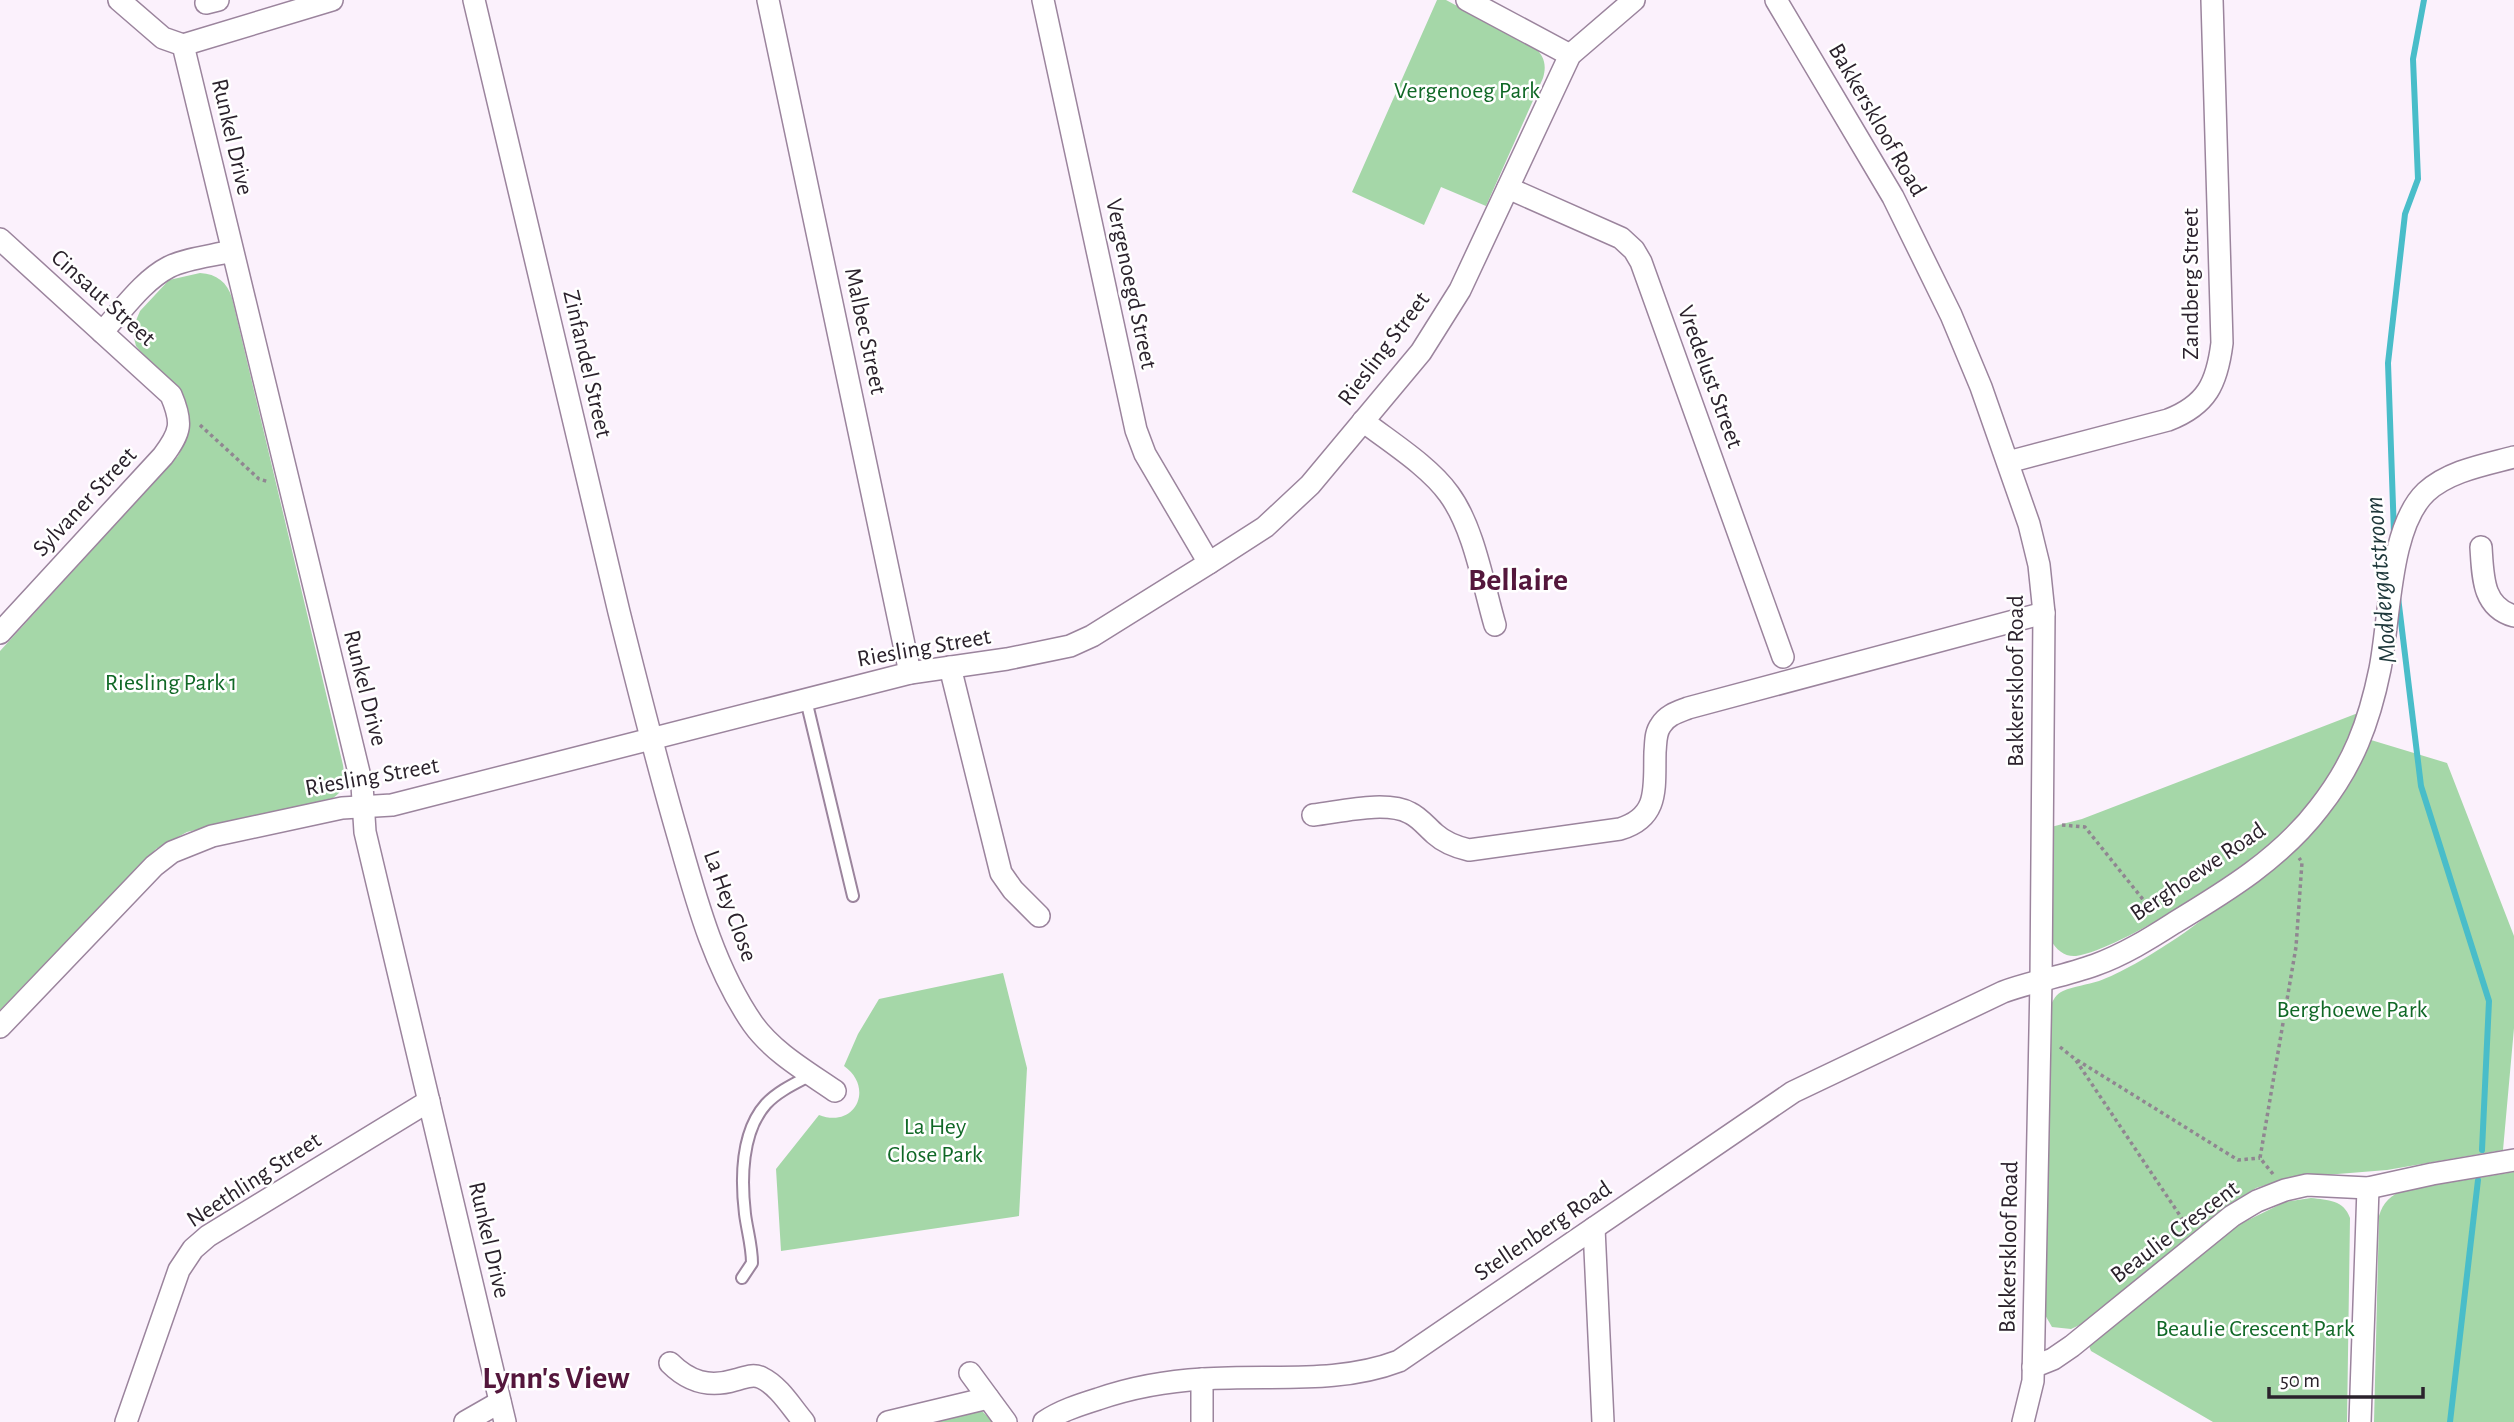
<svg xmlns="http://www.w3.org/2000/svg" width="2514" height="1422" viewBox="0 0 2514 1422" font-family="'Alegreya Sans',sans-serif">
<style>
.green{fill:#a5d7a8}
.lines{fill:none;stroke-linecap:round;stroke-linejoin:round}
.stream{stroke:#49bdc9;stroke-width:6}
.lane-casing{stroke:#9b849d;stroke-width:14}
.street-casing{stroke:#9b849d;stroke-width:24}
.path{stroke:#908691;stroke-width:3.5;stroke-dasharray:3.5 3.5;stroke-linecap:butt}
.lane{stroke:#fff;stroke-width:10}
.street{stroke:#fff;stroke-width:21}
.labels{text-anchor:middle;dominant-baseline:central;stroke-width:5;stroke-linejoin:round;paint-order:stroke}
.park-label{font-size:24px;fill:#106826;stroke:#fff}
.street-label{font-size:24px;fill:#2b222c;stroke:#fff}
.water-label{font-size:26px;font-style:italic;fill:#1e373a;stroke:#fff}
.district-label{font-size:32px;font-weight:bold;fill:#54173c;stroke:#fff}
</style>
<rect width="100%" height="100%" fill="#fbf1fc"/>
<!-- green -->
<g class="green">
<path d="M 1437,0 L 1446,0 L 1534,47 C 1544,55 1547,65 1543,78 L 1486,206 L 1441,187 L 1424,225 L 1352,192 Z"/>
<path d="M 200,273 C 217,274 227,282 232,298 L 343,765 C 345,779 346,789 333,798 L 187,832 L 156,849 L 0,1010 L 0,651 L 178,456 C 207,407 174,384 141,352 L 136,346 L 132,330 L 140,311 L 169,280 Z"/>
<path d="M 2358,713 C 2344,756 2321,799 2288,831 C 2255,863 2119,951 2076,956 C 2065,957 2056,950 2051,940 L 2051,827 L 2082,819 Z"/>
<path d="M 2371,740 L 2447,763 L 2514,936 L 2514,1028 L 2503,1150 L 2387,1170 L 2288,1178 L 2256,1188 L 2227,1206 L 2084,1323 L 2071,1329 L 2052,1327 L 2041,1308 L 2050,1007 C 2053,1000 2056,994 2063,991 C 2074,986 2087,985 2099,981 C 2119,974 2151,955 2169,943 C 2190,930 2209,914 2229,899 C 2292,854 2343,815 2371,740 Z"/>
<path d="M 1003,973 L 1027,1068 L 1019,1216 L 781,1251 L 776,1169 L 819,1115 C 855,1129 875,1088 844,1066 L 858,1034 L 879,999 Z"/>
<path d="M 2514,1172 L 2514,1422 L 2374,1422 L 2379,1216 C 2383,1202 2391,1195 2404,1190 Z"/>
<path d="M 2311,1198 C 2328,1200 2344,1200 2350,1218 L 2347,1422 L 2213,1422 L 2091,1351 L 2089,1346 L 2091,1341 L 2240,1224 L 2285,1202 Z"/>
<polygon points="981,1410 993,1422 911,1422"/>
</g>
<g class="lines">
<!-- stream -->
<g class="stream">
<polyline points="2394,534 2388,363 2405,214 2418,179 2413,59 2424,0"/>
<polyline points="2398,597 2421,786 2489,1001 2482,1150"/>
<polyline points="2450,1422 2478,1180"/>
</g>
<!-- lane casing -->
<g class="lane-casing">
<g id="lane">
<polyline points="806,700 853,896"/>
<path d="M 742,1278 L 752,1263 C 752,1246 747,1230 745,1214 C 741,1180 741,1132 766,1104 C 778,1091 796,1083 811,1075"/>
</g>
</g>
<!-- street casing -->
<g class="street-casing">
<g id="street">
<polyline points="119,0 163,38 183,45 362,785 365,832 505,1422"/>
<path d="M 474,0 C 522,204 571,408 619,612 C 638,688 657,764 679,839 C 697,903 715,969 753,1024 C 773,1052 806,1071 835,1091"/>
<polyline points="768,0 910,673"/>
<polyline points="1043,0 1136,430 1145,454 1209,563"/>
<polyline points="1467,0 1570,55"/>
<polyline points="1776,0 1893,197 1951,315 1981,387 2029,524 2039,565 2044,613 2041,981 2033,1381 2023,1422"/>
<polyline points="206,3 218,0"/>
<polyline points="183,45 332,0"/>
<polyline points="1508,188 1621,238 1634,250 1641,262 1783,657"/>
<path d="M 0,239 L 171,395 C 183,423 181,432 163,456 L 0,633"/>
<path d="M 102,332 C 122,311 142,281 169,267 C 187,258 212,256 232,251"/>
<path d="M 1363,421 C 1390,442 1429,466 1449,494 C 1474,528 1483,584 1495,625"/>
<path d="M 2008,462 L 2168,420 C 2207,405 2217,383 2222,343 L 2212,0"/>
<path d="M 2481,547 C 2483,576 2482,607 2514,616"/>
<polyline points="950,667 1001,873 1013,890 1039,916"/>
<path d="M 1313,815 C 1340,812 1386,800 1410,813 C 1419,817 1427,827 1435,834 C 1445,843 1456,847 1469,850 L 1620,829 C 1660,817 1654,787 1655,752 C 1656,742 1655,733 1661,725 C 1667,715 1678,712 1688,708 L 2044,613"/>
<polyline points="0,1027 154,866 172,852 212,836 342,808 392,805 910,673 1007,659 1070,646 1092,636 1209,563 1265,527 1310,485 1421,352 1460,290 1570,55 1634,0"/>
<polyline points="1594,1228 1603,1422"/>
<path d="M 670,1363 C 689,1382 709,1388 735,1380 C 744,1378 753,1373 762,1378 C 779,1386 792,1408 804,1422"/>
<polyline points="2033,1367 2053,1359 2072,1346 2232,1216 2257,1201 2285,1190 2307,1185 2368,1188 2432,1174 2514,1160"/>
<polyline points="970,1373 1006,1422"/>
<polyline points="1202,1379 1202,1422"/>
<polyline points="126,1422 179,1270 193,1249 208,1236 429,1101"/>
<polyline points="465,1422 500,1402"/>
<polyline points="888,1422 988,1398"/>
<path d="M 1044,1422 C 1060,1411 1079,1405 1098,1399 C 1130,1388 1168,1381 1203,1379 C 1269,1374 1336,1385 1399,1361 L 1793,1092 L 2003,992 C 2033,981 2065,976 2095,965 C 2123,955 2149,939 2174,923 C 2227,891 2281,858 2319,808 C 2353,765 2369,723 2380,669 C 2390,619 2389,527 2426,492 C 2449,471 2484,465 2514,457"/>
<polyline points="2360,1422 2368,1188"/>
</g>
</g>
<!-- path -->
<g class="path">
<polyline points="200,425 259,479 269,482"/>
<polyline points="2062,825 2085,827 2153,912"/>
<polyline points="2060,1047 2075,1059 2187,1226"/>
<polyline points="2077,1060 2238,1160 2260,1158"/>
<polyline points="2273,1174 2260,1158 2296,947 2302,862 2299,858"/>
</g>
<!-- lane -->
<use href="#lane" class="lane"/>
<!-- street -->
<use href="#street" class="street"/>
</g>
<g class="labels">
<!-- park labels -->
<g class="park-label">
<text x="1467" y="91">Vergenoeg Park</text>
<text x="171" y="683">Riesling Park 1</text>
<text x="2352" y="1010">Berghoewe Park</text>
<text x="935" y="1127">La Hey<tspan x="935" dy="28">Close Park</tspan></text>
<text x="2255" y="1329">Beaulie Crescent Park</text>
</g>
<!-- street labels -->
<g class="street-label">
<text transform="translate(1877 120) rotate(60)">Bakkerskloof Road</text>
<text transform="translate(232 137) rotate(77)">Runkel Drive</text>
<text transform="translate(1131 284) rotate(78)">Vergenoegd Street</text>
<text transform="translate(2191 284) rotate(-90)">Zandberg Street</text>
<text transform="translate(103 298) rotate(42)">Cinsaut Street</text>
<text transform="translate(865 331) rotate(78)">Malbec Street</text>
<text transform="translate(1384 349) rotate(-53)">Riesling Street</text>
<text transform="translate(587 364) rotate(77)">Zinfandel Street</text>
<text transform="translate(1710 377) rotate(70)">Vredelust Street</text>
<text transform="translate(85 502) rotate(-47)">Sylvaner Street</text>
<text transform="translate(924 648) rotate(-10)">Riesling Street</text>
<text transform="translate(2016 681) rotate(-90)">Bakkerskloof Road</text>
<text transform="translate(365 688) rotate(76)">Runkel Drive</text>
<text transform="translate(372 777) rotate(-10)">Riesling Street</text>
<text transform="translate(2198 872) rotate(-34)">Berghoewe Road</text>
<text transform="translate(730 906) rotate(70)">La Hey Close</text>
<text transform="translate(254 1180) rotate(-33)">Neethling Street</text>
<text transform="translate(1543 1231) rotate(-34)">Stellenberg Road</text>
<text transform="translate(2175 1232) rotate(-37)">Beaulie Crescent</text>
<text transform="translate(489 1240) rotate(77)">Runkel Drive</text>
<text transform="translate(2009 1247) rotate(-89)">Bakkerskloof Road</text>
</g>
<!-- water labels -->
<g class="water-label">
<text transform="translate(2381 580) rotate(-95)">Moddergatstroom</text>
</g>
<!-- district labels -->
<g class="district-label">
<text x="1518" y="580">Bellaire</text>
<text x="556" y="1378">Lynn's View</text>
</g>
</g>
<!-- scale -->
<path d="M2269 1387v10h154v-10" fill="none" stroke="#2b222c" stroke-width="3.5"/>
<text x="2280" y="1387" font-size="21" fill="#2b222c" stroke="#ffffff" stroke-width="5" paint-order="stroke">50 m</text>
</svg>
